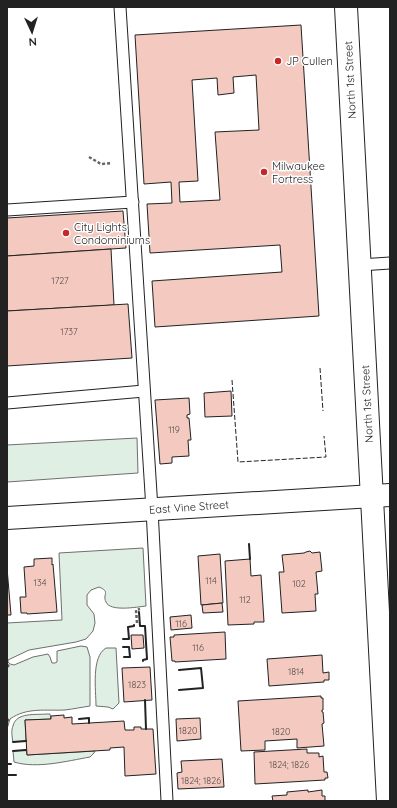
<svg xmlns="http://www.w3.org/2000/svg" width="397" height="808" viewBox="0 0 397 808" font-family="Quicksand,sans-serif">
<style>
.green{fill:#e0efe3;stroke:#6f6f6f}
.building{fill:#f3c9c0;stroke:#222;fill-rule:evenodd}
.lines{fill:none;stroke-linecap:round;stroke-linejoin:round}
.lane-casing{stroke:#222;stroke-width:13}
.street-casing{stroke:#222;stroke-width:24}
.path{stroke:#646464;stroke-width:2.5;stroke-dasharray:3 2;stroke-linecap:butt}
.lane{stroke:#fff;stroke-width:11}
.street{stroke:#fff;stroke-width:22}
.fence{stroke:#222;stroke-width:1;stroke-dasharray:5 2;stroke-linecap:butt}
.wall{stroke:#222;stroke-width:2}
.poi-dot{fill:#c62828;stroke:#fff;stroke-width:1.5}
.labels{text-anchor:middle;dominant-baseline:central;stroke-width:3;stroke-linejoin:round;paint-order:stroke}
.number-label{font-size:9px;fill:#564c4a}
.poi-label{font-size:11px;fill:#222;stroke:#fff;text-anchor:start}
.street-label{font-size:11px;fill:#222;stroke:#fff}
</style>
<rect width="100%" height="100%" fill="#fff"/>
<!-- green -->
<g class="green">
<polygon points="137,438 138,473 7,482 7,445"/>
<path d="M 143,548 L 146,606 C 137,607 110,612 106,602 C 102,594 111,592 99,587 L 91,590 L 87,595 L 87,605 L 94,614 L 95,623 L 93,631 L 86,639 L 76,642 L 29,650 L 8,660 L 8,662 L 10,664 L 14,665 L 33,657 L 48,654 L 50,657 L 52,663 L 55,663 L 57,662 L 57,651 L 81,646 L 87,647 L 90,657 L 90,706 C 83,707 73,709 65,710 C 46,711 27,707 10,719 L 7,729 L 7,623 L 62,620 L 59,553 Z"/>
<path d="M 106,648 L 116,648 L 119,703 L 113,709 L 108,707 L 96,706 C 96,690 91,657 106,648 Z"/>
<path d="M 47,714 L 50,714 L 51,719 L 25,720 L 26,741 L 13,742 C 12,737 11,730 13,726 C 16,712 36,715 47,714 Z"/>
<path d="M 26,750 L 27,755 L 95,751 L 94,753 L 90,757 C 67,761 37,769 14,762 L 13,751 Z"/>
</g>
<!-- building -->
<g class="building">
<path d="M 301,25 L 319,316 L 155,327 L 152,281 L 282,272 L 280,245 L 150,253 L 147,204 L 172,203 L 171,182 L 144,184 L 135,35 ZM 256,75 L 259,130 L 215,132 L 220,200 L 180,202 L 179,182 L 198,181 L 192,80 L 217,78 L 218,95 L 234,93 L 233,77 Z"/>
<polygon points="123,211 126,248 7,256 7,218"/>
<polygon points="111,249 114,305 7,311 7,256"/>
<polygon points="128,304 132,358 7,366 7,311"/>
<polygon points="231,391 232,416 205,417 204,393"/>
<polygon points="189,398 190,414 187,415 187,418 189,418 191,440 188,440 189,456 172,457 172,463 160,464 155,400"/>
<polygon points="310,551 312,553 320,552 322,571 316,572 318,594 315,594 316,611 282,613 279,572 284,572 282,555 304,553 306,552"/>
<polygon points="220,554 223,603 201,605 198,556"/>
<polygon points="52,558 52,565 53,564 57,612 27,614 27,613 21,613 20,597 26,597 24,567 34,566 34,559"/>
<polygon points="250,559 251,576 261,575 264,622 254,622 254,624 228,625 225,561"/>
<polygon points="7,568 11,615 7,615"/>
<polygon points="222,603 223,612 203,613 202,605"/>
<polygon points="191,615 192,628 171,630 170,617"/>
<polygon points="225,632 226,659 175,662 175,661 172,661 170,637 174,637 174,635"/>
<polygon points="131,635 143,635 144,648 132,649"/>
<polygon points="322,655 323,673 329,672 329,680 324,680 324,682 269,686 267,659"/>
<polygon points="150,667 152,700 124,702 122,668"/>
<polygon points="321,696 321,698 323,698 323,710 322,710 322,712 323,712 324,723 322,724 324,746 297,748 297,739 265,741 265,750 241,751 238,701"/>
<polygon points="64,715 64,718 72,717 72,724 124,721 125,730 134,730 134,727 141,727 141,729 153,729 156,774 125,776 124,747 110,748 110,750 27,755 25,720 51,719 51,716"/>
<polygon points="200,718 201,739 177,741 176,719"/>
<polygon points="307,749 307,753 319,753 319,757 323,756 324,772 327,772 328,778 325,778 325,780 255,784 254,752"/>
<polygon points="222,759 224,787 178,789 177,773 182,772 181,761"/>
<polygon points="308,790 308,792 322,790 322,796 325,796 325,801 273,801 272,796 287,795 287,792"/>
</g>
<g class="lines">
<!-- lane casing -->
<g class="lane-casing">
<g id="lane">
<polyline points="120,7 152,509 167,801"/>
<polyline points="7,210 133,202"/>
<polyline points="360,265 390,263"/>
<polyline points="7,403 144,391"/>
</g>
</g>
<!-- street casing -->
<g class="street-casing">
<g id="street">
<polyline points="346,7 388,801"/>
<polyline points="7,518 390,495"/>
</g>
</g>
<!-- path -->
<g class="path">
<polyline points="89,157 101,164 112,163"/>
<polyline points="137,623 136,610 140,609"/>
<polyline points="7,667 10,664"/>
<polyline points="7,719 9,721"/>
</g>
<!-- lane -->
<use href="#lane" class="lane"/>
<!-- street -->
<use href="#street" class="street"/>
<!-- fence -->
<g class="fence">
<polyline points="320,368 323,411"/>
<polyline points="232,380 238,462 326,457 324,436"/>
</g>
<!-- wall -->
<g class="wall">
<polyline points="249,544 250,559"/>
<polyline points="139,612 140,626 145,626 147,659 143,660 143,661"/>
<polyline points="123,639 129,639 128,627 134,626 134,625"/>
<polyline points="123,647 129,647 130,657 124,657"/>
<polyline points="179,690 203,688 201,668 179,670"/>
<polyline points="145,700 146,729"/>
<polyline points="79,719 89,718 89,723"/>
<polyline points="13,742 26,741"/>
<polyline points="13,751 26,750"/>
<polyline points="7,764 11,764"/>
<polyline points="7,775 16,775"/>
</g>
</g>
<!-- markers -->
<g class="poi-dot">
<circle cx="278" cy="61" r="4"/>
<circle cx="264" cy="172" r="4"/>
<circle cx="66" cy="233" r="4"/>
</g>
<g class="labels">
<!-- number labels -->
<g class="number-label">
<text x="60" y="280">1727</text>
<text x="69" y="331">1737</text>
<text x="174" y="429">119</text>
<text x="211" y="580">114</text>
<text x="40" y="582">134</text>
<text x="299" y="583">102</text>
<text x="245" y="599">112</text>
<text x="181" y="623">116</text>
<text x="198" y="647">116</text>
<text x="296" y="671">1814</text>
<text x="137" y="684">1823</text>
<text x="188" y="730">1820</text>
<text x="281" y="731">1820</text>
<text x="289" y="764">1824; 1826</text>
<text x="201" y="780">1824; 1826</text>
</g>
<!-- poi labels -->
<g class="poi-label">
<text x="286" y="61">JP Cullen</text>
<text x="272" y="166">Milwaukee<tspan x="272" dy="13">Fortress</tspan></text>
<text x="74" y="227">City Lights<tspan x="74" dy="13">Condominiums</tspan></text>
</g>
<!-- street labels -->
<g class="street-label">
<text transform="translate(350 80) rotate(-93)">North 1st Street</text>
<text transform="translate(367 404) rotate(-93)">North 1st Street</text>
<text transform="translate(189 507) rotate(-4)">East Vine Street</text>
</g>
</g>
<!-- border -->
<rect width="397" height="808" fill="none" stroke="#222222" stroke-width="16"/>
<!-- north arrow -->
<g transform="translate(32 32) rotate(176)" stroke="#ffffff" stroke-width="3" paint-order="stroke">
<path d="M0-3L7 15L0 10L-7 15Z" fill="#222222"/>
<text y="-6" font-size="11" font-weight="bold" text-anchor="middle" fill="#222222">N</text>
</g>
</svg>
